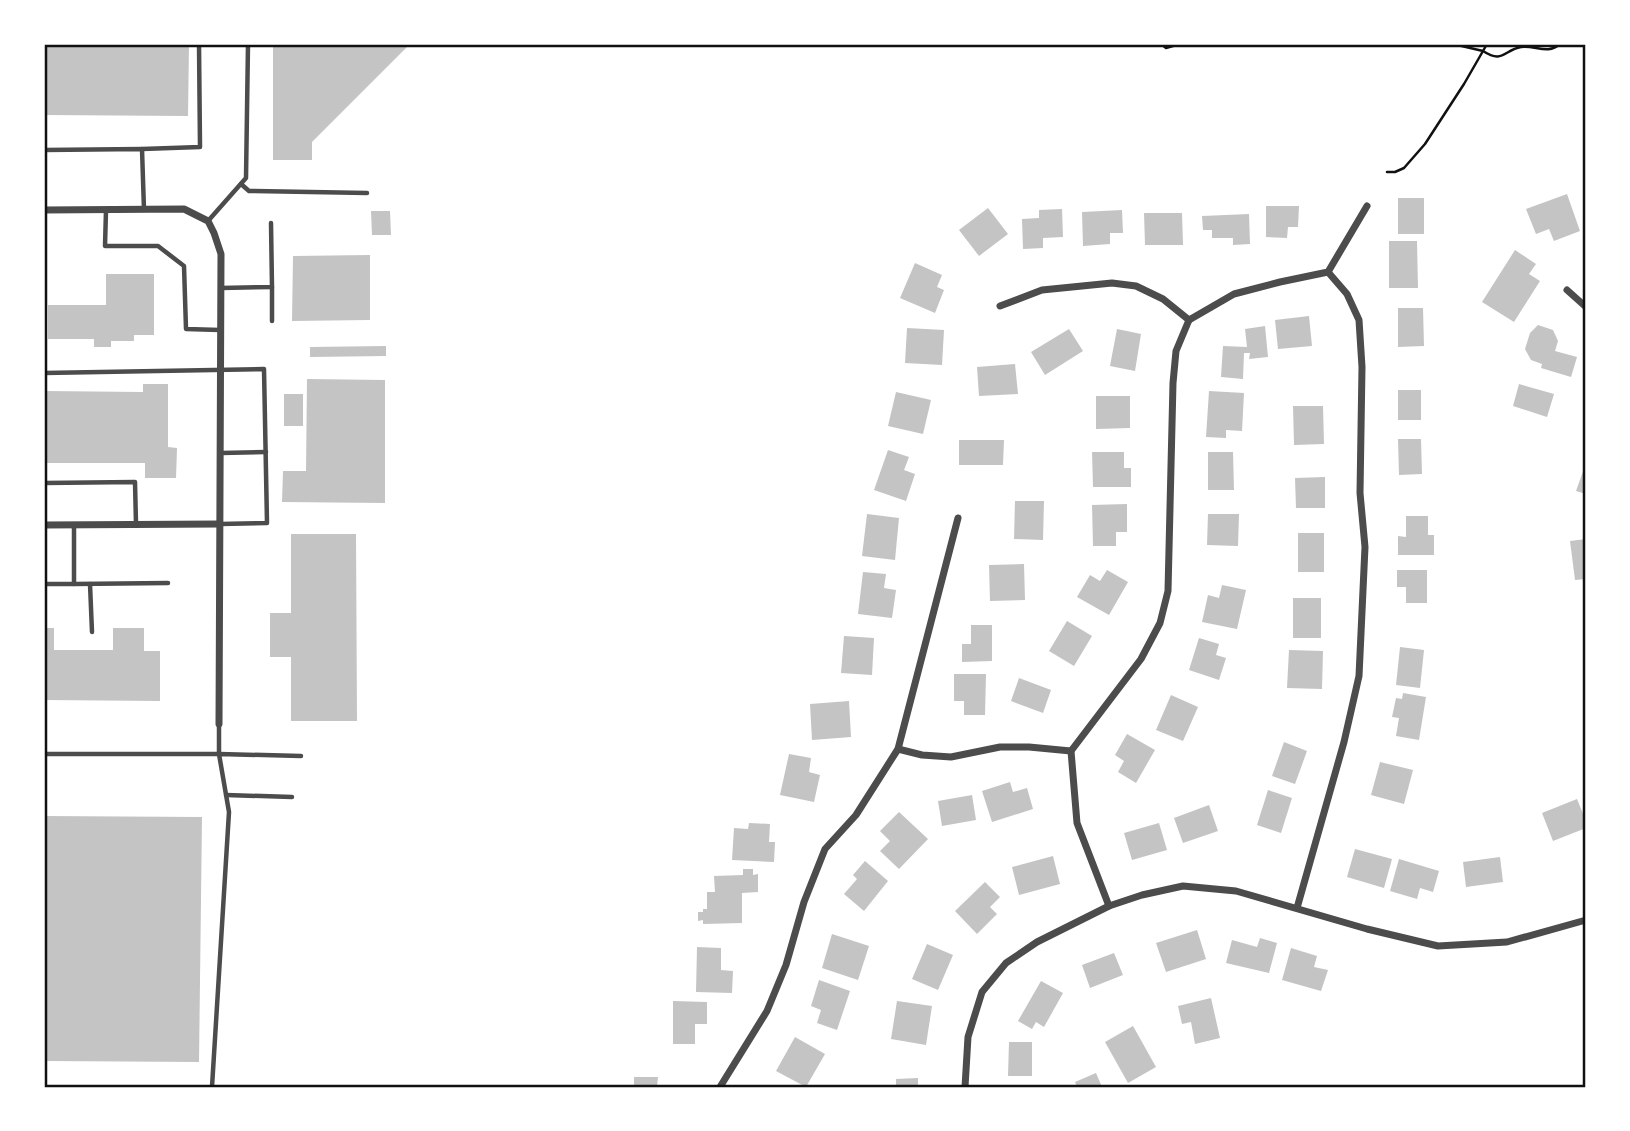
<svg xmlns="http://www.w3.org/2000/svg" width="1630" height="1131" viewBox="0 0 1630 1131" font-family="Cabin,sans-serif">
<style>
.building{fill:#c4c4c4}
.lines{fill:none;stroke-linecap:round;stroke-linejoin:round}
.path{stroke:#111;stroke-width:2.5}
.service{stroke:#4c4c4c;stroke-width:4.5}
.minor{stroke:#4c4c4c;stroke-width:7}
.neatline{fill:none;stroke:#111;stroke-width:2.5}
</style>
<rect width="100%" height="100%" fill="#fff"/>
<!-- building -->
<g class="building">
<polygon points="44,44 189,44 188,116 44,115"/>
<polygon points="273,44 426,44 426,47 407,47 312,142 312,160 273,160"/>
<polygon points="1567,194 1580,231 1554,241 1549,229 1536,234 1526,209"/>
<rect x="1398" y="198" width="26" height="36"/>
<polygon points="1266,206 1299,206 1298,227 1288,227 1287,238 1266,237"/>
<polygon points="988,208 1008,234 979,256 959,230"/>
<polygon points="1062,209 1063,237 1043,238 1043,248 1023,249 1022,219 1039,218 1039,210"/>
<polygon points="1122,210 1123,233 1110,233 1110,244 1083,246 1082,212"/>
<polygon points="371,211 390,211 391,235 372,235"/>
<polygon points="1144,213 1182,213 1183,245 1145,245"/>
<polygon points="1249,214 1250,244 1233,245 1233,238 1212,238 1212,230 1203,230 1202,216"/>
<polygon points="1389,241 1417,241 1418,288 1389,288"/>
<polygon points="1515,250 1536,264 1529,274 1540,281 1514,322 1482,302"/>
<polygon points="370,255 370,320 292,321 293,256"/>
<polygon points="915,263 942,275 937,287 944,290 935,313 900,298"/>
<polygon points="106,274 154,274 154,335 134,335 134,341 111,341 111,347 94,347 94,339 48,339 48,305 106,305"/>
<polygon points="1398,308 1423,308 1424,346 1398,347"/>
<polygon points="1309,316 1312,346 1278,349 1275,320"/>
<polygon points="1538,325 1553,330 1558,341 1555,351 1577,357 1571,377 1541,368 1542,364 1531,360 1525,349 1530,333"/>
<polygon points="1265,326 1268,357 1249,359 1250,353 1244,353 1243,379 1221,377 1223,346 1247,347 1245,329"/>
<polygon points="907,328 944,330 942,365 905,363"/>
<polygon points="1069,329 1083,351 1045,375 1031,352"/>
<polygon points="1117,329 1141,334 1135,371 1110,366"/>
<polygon points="386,346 386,356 310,357 310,347"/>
<polygon points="1015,364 1018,394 979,396 977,367"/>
<polygon points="307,379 385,380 385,503 282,502 283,471 306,471"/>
<polygon points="143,384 168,384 168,447 177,448 176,478 145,478 145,463 44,463 44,391 143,392"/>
<polygon points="1519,384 1554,394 1547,417 1513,406"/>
<rect x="1398" y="390" width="23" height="30"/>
<polygon points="1209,391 1244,393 1242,431 1226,430 1226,438 1206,437"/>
<polygon points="896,392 931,400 923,434 888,426"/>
<rect x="284" y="394" width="19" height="32"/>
<polygon points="1096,396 1130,396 1130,428 1096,429"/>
<polygon points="1293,406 1323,406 1324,444 1294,445"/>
<polygon points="1398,439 1421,439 1422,474 1399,475"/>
<polygon points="959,440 1004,440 1003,465 959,465"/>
<polygon points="888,450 909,457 904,470 915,474 906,501 874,490"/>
<polygon points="1092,452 1124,452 1124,468 1131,468 1131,487 1093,487"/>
<polygon points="1208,452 1233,452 1234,490 1208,490"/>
<polygon points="1586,463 1586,494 1576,491"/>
<polygon points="1325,477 1325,508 1296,508 1295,478"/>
<polygon points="1015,501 1044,501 1043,540 1014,539"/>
<polygon points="1127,504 1127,532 1116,532 1116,546 1093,546 1092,505"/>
<polygon points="867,514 899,518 895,560 862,556"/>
<polygon points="1208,514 1239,514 1238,546 1207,545"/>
<polygon points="1406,516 1428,516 1428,535 1434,535 1434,555 1398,555 1398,536 1406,537"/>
<rect x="1298" y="533" width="26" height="39"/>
<polygon points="291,534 356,534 357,721 291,721 291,657 270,657 270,613 291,613"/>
<polygon points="1586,539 1586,579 1575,580 1570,541"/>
<polygon points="1024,564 1025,600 990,601 989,565"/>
<polygon points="1107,570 1128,582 1109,615 1077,597 1090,575 1100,581"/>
<polygon points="1397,570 1427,570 1427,603 1406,603 1406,587 1397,587"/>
<polygon points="863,572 886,574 884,588 896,590 892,618 858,614"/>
<polygon points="1222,585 1246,590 1237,629 1202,622 1208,595 1219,598"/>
<rect x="1293" y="598" width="28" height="40"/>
<polygon points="1067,621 1092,636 1074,666 1049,651"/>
<polygon points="971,625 992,625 992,661 962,662 962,644 971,644"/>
<polygon points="44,628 54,628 54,650 113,650 113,628 144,628 144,651 160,651 160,701 44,700"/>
<polygon points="844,636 874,638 872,675 841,673"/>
<polygon points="1199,638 1219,644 1216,655 1226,658 1219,680 1189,670"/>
<polygon points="1400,647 1424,650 1420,688 1396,685"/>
<polygon points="1289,650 1323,651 1322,689 1287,688"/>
<polygon points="954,674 986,674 985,715 964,715 964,701 954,701"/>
<polygon points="1019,678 1051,690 1043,713 1011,701"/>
<polygon points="1403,693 1426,697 1419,740 1396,736 1399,718 1392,717 1396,698 1402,699"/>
<polygon points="1171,695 1198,707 1183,741 1156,730"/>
<polygon points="849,701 851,737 812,740 810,704"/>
<polygon points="1127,734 1155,750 1136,783 1118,772 1124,761 1115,755"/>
<polygon points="1284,742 1307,751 1295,784 1272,776"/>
<polygon points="789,754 811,758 809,772 820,775 814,802 780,795"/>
<polygon points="1380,762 1413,770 1404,804 1371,795"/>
<polygon points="1010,782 1013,792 1027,788 1033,809 992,822 982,791"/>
<polygon points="1268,790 1292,798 1281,833 1257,825"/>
<polygon points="972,795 976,820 942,826 938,801"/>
<polygon points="1577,799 1586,821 1586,828 1553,841 1542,813"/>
<polygon points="1209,805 1218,831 1183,843 1174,818"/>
<polygon points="899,812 928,839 899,869 880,851 890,841 880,831"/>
<polygon points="44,816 202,817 199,1062 44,1061"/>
<polygon points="749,823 770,824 769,842 775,842 774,862 732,860 734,828 748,829"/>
<polygon points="1159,823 1167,850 1132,860 1124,833"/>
<polygon points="1355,849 1392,859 1384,888 1347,877"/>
<polygon points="1053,856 1060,884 1019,895 1012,867"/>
<polygon points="1500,857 1503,882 1466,887 1463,862"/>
<polygon points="1399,859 1439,871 1433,892 1420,888 1417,899 1390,891"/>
<polygon points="865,861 888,881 864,911 844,894 857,879 853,875"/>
<polygon points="743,869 753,869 753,875 758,874 758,892 742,893 742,923 703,924 703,920 698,921 698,912 703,912 703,909 707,909 707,892 715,892 714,876 743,875"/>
<polygon points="985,882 1000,897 990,907 997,914 977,934 955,911"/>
<polygon points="1197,930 1206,959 1166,972 1156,943"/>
<polygon points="832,934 869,946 858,980 822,968"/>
<polygon points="1260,938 1277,943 1269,973 1226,963 1232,940 1257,947"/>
<polygon points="927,944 953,955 938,990 912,979"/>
<polygon points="697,947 721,948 721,970 733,971 732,993 696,992"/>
<polygon points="1291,948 1317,956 1314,967 1328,970 1321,991 1282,980"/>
<polygon points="1114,953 1123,975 1090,988 1082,965"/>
<polygon points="819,980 850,991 837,1030 817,1023 821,1010 811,1006"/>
<polygon points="1041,981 1063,993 1044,1027 1036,1022 1032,1029 1018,1021"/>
<polygon points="1211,998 1220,1038 1195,1044 1191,1022 1182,1024 1178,1006"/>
<polygon points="673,1001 707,1002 707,1024 695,1024 695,1044 673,1044"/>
<polygon points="897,1001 932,1006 926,1045 891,1039"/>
<polygon points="1133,1026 1156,1067 1128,1083 1105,1042"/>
<polygon points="795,1037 825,1054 806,1087 776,1071"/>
<polygon points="1009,1042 1032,1042 1032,1076 1008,1076"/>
<polygon points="1096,1073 1102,1087 1077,1087 1075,1082"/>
<polygon points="634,1077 658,1077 657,1087 634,1087"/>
<polygon points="918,1078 918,1087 896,1087 896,1079"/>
</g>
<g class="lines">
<!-- path -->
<g class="path">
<polyline points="1161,44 1166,48 1180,44"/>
<path d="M 1487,44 L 1483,51 C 1503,64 1504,50 1521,47 C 1535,45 1548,55 1560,44"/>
<polyline points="1580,44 1586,47"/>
<polyline points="1387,172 1395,172 1404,168 1425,144 1464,84 1483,51 1453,44"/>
</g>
<!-- service -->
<g class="service">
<polyline points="142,149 200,147 199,44"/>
<polyline points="44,150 142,149 144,210"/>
<polyline points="241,184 249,191 367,193"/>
<polyline points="106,210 105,246 158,246 184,266 186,329 220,330"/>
<polyline points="208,221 246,178 248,44"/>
<polyline points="272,287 272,321"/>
<polyline points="221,288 272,287 271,223"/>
<polyline points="44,373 264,369 267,523 220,524"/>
<polyline points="221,453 266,452"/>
<polyline points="44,483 135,482 136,524"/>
<polyline points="44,584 74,584 74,525"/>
<polyline points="74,584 168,583"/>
<polyline points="90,584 92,632"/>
<polyline points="44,754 219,754 219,725"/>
<polyline points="226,795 292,797"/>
<polyline points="212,1087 229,812 219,754 301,756"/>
</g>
<!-- minor -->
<g class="minor">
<polyline points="44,210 184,209 208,221 214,233 221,254 219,724"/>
<polyline points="1567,290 1586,307"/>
<polyline points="1000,306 1042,290 1112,283 1136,286 1163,299 1189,320 1234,294 1280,282 1328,272 1367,206"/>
<polyline points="44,525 220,524"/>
<polyline points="898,749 922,755 951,757 1000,747 1029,747 1071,751"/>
<polyline points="1109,906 1077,823 1071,751 1141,659 1160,623 1168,591 1173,383 1176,351 1189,320"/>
<polyline points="1297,908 1344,742 1359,676 1365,547 1360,493 1362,367 1359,320 1347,294 1328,272"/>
<polyline points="720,1087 767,1011 786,965 804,902 825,849 856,815 898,749 958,518"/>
<polyline points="965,1087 968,1037 982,992 1006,963 1037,942 1109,906 1142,895 1183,886 1236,891 1367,929 1438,946 1507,942 1586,920"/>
</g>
</g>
<!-- border -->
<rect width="1630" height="1131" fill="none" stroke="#ffffff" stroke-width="91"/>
<rect x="46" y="46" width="1538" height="1040" class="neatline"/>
</svg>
